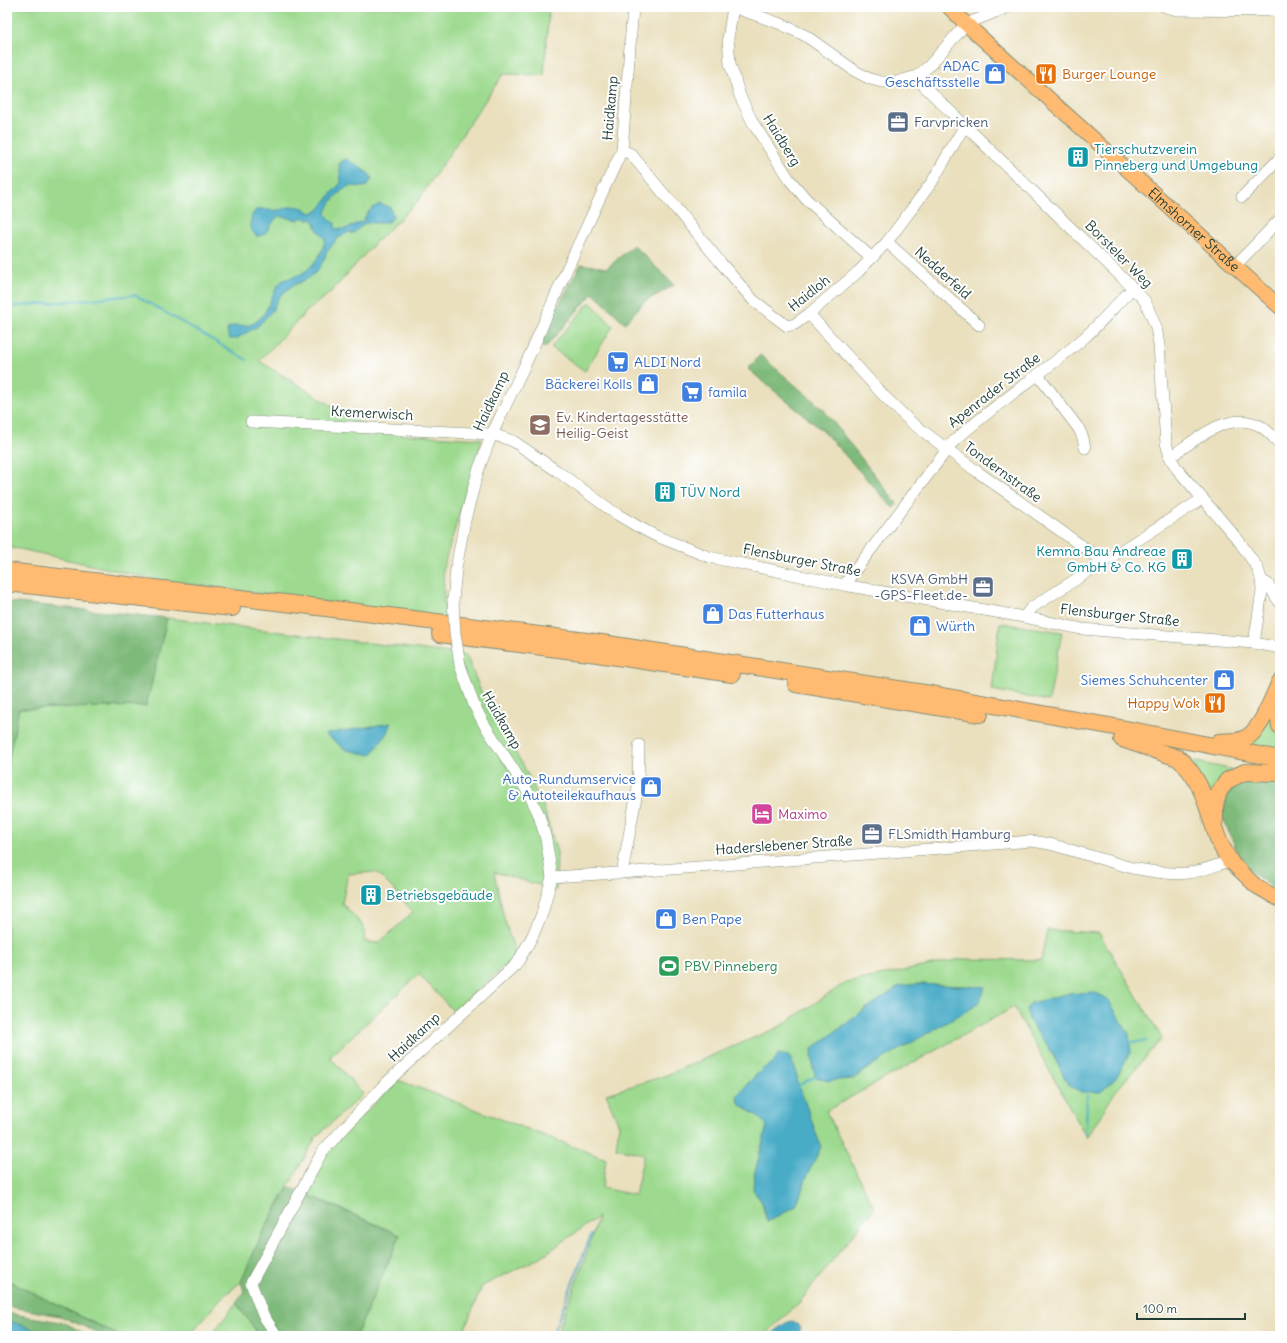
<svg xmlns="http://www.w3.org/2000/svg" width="1287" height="1343" viewBox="0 0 1287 1343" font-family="Delius,sans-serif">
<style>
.green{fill:#9dda8f;stroke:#5e8c62;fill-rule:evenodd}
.forest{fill:#7eba7a;stroke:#4e7c57}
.water{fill:#48acc7;stroke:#34747e}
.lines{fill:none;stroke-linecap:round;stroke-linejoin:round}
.stream{stroke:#48acc7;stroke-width:2}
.minor-casing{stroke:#848e79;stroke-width:12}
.major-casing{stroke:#848e79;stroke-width:16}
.highway-casing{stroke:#848e79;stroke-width:18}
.minor{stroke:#fff;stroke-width:11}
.major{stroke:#ffbb71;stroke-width:14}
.highway{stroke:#ffbb71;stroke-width:16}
.minor-bridge-casing{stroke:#848e79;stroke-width:12;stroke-linecap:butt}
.minor-bridge{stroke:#fff;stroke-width:11}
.labels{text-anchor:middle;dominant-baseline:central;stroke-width:4;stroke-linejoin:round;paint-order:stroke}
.shop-label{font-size:14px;fill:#366cbe;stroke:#fff;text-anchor:start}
.food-label{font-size:14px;fill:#c56008;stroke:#fff;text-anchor:start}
.street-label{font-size:14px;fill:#1f3d34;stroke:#fff}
.service-label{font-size:14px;fill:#4e5e75;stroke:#fff;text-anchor:start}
.culture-label{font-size:14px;fill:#0d838f;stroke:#fff;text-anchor:start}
.education-label{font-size:14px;fill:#785e54;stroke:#fff;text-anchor:start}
.hotel-label{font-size:14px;fill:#b23c85;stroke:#fff;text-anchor:start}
.leisure-label{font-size:14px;fill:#27864d;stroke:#fff;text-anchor:start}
</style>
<rect width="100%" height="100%" fill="#fff"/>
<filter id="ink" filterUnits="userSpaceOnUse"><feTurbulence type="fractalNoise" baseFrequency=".025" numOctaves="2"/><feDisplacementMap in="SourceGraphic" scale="8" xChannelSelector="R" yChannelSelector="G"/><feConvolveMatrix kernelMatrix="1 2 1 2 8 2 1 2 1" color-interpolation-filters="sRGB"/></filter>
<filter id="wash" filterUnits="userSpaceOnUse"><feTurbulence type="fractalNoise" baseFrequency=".012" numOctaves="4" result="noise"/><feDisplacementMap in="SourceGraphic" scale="16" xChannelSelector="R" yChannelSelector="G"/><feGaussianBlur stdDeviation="0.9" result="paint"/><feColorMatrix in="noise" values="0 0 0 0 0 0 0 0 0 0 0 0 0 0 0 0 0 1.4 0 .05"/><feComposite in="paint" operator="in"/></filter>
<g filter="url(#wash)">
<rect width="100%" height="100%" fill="#eae0be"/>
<!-- green -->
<g class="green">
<polygon points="7,7 549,7 544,75 503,74 417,202 375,243 332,291 306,312 259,361 376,433 482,439 443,568 445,618 158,580 20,549 7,548"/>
<polygon points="590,302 613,326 585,371 551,347"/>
<path d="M 167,618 L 466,655 L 488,708 L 523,765 L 543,806 L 557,852 L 556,890 L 494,872 L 504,918 L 516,956 L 453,1011 L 419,974 L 330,1057 L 363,1094 L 316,1137 L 262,1233 L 241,1282 L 222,1297 L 193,1331 L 192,1336 L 120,1336 L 7,1280 L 7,1076 L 9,1064 L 7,1053 L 7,767 L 18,709 L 146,706 ZM 376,872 L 395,891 L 413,912 L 379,943 L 365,942 L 364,927 L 342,903 L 348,874 Z"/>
<polygon points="1000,623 1062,632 1049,701 992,690"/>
<polygon points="1273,709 1280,736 1280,752 1246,745"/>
<polygon points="1187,760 1239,771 1213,801"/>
<path d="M 1047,930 L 1099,933 L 1162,1038 L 1115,1092 L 1087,1138 L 1014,1007 L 826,1111 L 874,1208 L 799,1303 L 763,1336 L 556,1336 L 588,1250 L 598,1217 L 541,1257 L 482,1286 L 462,1336 L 356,1336 L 400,1235 L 305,1193 L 325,1153 L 398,1080 L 606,1159 L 602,1188 L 635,1195 L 644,1154 L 616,1148 L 619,1125 L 606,1094 L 664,1076 L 779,1027 L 845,983 L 961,959 L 1041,960 ZM 917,984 L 984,987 L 853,1079 L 841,1028 L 867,1008 ZM 1047,1000 L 1123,1066 L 1116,1078 L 1068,1084 L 1052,1053 L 1031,1003 ZM 773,1063 L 796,1070 L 798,1086 L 802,1094 L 809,1115 L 807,1176 L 796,1206 L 767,1222 L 754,1176 L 768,1125 L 756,1115 L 740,1105 L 737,1096 C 748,1083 759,1071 773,1063 Z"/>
<polygon points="236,1303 260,1336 212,1336 214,1332"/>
</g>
<!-- forest -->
<g class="forest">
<polygon points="634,245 674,285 644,302 625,323 593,293 545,348 538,343 581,264 607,268"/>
<polygon points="760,355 823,409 897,504 893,508 824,432 748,369"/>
<polygon points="7,602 167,618 146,706 19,709 7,767"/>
<polygon points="1247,779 1280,781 1280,891 1274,889 1243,865 1222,816 1229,789"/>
<polygon points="289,1187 400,1235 356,1336 260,1336 236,1303 244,1291 241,1282 262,1234"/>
<polygon points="7,1280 120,1336 101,1336 92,1330 60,1316 7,1306"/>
<polygon points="7,1313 65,1323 89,1336 59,1336 40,1332 7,1320"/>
</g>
<!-- water -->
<g class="water">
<path d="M 347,159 L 368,173 L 372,177 L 369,184 L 365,187 C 361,187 356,186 352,186 C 342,187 327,204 326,214 L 330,220 L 335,223 L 335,229 L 345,229 L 363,221 C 367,212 371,208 380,204 L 390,207 L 393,215 L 391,220 C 383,225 376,222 368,223 C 362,223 357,232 351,234 L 351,232 L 349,232 L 337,239 L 326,253 L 324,260 L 317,271 L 309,278 L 292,286 L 283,293 L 279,297 L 272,311 L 258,326 L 236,339 L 230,339 L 227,332 L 228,328 C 236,323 246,328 254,323 C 269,314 270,296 279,284 C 283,278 295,277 301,274 C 313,268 324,251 325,239 L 316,228 L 316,225 L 312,219 L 308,220 L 303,217 L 298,220 L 279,216 C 270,222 268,238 256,236 L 251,229 C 250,221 251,207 263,209 C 268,210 274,211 279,210 C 286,208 295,204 303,208 C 306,209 308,212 311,213 L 319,210 L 333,191 L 340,184 L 341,181 L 339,164 L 342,161 Z"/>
<polygon points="391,723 387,733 371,755 346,750 325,734"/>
<polygon points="917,984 985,987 983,994 977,1005 869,1067 853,1079 827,1081 816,1077 813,1069 812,1049 867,1008 900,986"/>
<polygon points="1093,992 1108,999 1129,1034 1131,1051 1116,1078 1101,1092 1081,1092 1068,1084 1052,1053 1030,1022 1026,1009 1031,1003 1066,994"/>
<polygon points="778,1054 789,1056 796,1070 798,1086 802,1094 821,1147 807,1176 796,1206 767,1222 763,1203 757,1196 753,1189 754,1176 767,1125 756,1115 740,1105 737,1096 752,1079 764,1068 773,1063"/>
<polygon points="7,1320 40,1332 59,1336 7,1336"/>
<path d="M 793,1321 L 800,1327 L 800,1332 L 799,1336 L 770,1336 C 777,1330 783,1322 793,1321 Z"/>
</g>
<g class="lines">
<!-- stream -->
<g class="stream">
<polyline points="7,307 135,295 247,360"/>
<polyline points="1130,1042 1147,1041"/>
<polyline points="798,1086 818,1075"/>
<polyline points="1086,1134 1087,1092"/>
<polyline points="552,1336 591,1235"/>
</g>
</g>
</g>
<g filter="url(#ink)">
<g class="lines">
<!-- minor casing -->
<g class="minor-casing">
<g id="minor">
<polyline points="733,7 781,24 806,36 855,71 870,79 882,82 896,82 917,76 929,66 966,24 1008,7"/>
<polyline points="733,7 728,39 730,64 740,96 753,123 789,179 806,199 872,258"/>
<polyline points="1165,7 1177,10 1280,11"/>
<polyline points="917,76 925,87 1133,288 1145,301 1156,327 1159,345 1166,443 1170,457 1177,469 1239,541 1257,567 1261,578 1262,591 1254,643"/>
<polyline points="622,150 631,154 721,263 753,300 787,326 795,324 809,314 858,272 887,242 932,182 965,125"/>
<polyline points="1242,197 1280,158"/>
<polyline points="887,242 979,325"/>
<polyline points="1235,266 1280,219"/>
<polyline points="809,314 885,397 912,423 975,470 1103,561"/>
<polyline points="1038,375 1079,429 1083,438 1085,448"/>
<polyline points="251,422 492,434 513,441 557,471 615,513 637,526 656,536 709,557 844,585 1024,617 1082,629 1254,643 1280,648"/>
<path d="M 1170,457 C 1196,440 1230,408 1262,427 C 1268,431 1274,438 1280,444"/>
<polyline points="1261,580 1268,584 1280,603"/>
<path d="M 844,585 L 952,443 C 993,405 1041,375 1084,338 C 1101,323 1116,304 1133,288"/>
<polyline points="453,601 456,569 465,520 478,471 492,434 532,350 567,269 622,150 633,7"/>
<polyline points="1024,617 1031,608 1202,499"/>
<polyline points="622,873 638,787 639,745"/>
<path d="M 552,877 L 634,872 L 1032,841 L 1050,844 L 1132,868 C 1150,871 1170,875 1188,873 C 1203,871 1216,865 1230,861"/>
<polyline points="277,1336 263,1315 251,1283 322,1152 384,1085 515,965 519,960 532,937 542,914 552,877 546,839 539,815 528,792 484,724 474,705 460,665"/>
</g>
</g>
<!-- major casing -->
<g class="major-casing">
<g id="major">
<path id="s1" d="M 949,7 L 966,24 L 1280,307"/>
<polyline points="1230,861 1256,886 1280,900"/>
</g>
</g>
<!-- highway casing -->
<g class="highway-casing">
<g id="highway">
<polyline points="7,571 302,605 595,642 937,695 1126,729 1280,759"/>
<polyline points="7,583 232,608"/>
<polyline points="440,634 597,654 732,674"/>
<polyline points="796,684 980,714"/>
<polyline points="1279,692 1277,708 1280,726"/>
<path d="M 1122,739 L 1178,758 C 1202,778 1207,808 1217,836 C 1220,845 1225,853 1230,861"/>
<path d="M 1219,742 C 1227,741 1237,742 1244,739 C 1261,732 1272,698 1280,682"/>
<polyline points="1215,820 1215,805 1219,791 1228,780 1245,772 1280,773"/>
</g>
</g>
<!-- minor -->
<use href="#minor" class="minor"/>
<!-- major -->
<use href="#major" class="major"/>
<!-- highway -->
<use href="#highway" class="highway"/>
<!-- minor-bridge casing -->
<g class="minor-bridge-casing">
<polyline id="minor-bridge" points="453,601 455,633 460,665"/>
</g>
<!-- minor-bridge -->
<use href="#minor-bridge" class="minor-bridge"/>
</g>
</g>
<!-- icons -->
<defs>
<g id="shop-square" transform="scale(1.15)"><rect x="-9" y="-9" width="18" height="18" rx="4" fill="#3f7fe0" stroke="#fff"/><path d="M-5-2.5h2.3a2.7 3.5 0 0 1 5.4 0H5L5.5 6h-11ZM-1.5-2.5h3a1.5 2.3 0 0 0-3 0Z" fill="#fff"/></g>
<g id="restaurant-square" transform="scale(1.15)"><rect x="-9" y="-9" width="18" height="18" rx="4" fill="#e8710a" stroke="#fff"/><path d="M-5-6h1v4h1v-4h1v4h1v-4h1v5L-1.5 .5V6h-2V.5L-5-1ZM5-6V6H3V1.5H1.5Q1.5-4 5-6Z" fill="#fff"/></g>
<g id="office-square" transform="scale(1.15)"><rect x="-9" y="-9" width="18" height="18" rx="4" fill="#5c6f8a" stroke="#fff"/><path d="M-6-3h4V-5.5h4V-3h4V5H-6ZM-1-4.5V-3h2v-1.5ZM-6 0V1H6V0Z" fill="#fff"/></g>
<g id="building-square" transform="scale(1.15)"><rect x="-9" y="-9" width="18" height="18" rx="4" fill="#0f9aa8" stroke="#fff"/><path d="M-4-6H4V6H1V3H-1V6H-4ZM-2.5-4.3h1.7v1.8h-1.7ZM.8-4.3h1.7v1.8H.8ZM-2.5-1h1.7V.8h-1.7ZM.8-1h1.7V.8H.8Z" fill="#fff"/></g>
<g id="supermarket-square" transform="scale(1.15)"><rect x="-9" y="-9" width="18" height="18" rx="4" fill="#3f7fe0" stroke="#fff"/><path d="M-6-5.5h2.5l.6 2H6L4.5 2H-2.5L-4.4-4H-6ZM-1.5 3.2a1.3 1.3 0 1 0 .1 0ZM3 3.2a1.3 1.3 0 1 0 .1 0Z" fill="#fff"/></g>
<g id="school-square" transform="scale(1.15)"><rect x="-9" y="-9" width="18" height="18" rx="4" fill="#8d6e63" stroke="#fff"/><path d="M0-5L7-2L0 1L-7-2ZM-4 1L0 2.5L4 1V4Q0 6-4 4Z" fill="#fff"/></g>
<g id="hotel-square" transform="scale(1.15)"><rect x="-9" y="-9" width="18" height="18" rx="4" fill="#d1479c" stroke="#fff"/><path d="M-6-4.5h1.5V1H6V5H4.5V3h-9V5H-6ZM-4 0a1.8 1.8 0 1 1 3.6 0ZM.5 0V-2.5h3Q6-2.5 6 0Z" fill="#fff"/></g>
<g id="stadium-square" transform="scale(1.15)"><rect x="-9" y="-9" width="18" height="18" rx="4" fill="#2e9e5b" stroke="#fff"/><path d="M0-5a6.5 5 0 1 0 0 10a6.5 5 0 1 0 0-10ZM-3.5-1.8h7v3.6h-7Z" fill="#fff"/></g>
</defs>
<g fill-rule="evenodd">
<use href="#shop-square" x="995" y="74"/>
<use href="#restaurant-square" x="1046" y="74"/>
<use href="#office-square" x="898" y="122"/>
<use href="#building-square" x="1078" y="157"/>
<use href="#supermarket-square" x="618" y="362"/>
<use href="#shop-square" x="648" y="384"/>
<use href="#supermarket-square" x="692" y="392"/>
<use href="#school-square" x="540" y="425"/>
<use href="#building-square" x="665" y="492"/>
<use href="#building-square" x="1182" y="559"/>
<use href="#office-square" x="983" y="587"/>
<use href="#shop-square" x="713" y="614"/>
<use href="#shop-square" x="920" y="626"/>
<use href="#shop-square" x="1224" y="680"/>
<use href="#restaurant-square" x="1215" y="703"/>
<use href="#shop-square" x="651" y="787"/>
<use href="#hotel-square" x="762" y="814"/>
<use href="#office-square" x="872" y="834"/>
<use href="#building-square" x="371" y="895"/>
<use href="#shop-square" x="666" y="919"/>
<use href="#stadium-square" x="669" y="966"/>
</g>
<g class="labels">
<!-- shop labels -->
<g class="shop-label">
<text x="980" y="66" text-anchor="end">ADAC<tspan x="980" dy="16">Geschäftsstelle</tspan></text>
<text x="634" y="362">ALDI Nord</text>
<text x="632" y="384" text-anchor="end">Bäckerei Kolls</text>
<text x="708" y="392">famila</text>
<text x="728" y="614">Das Futterhaus</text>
<text x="936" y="626">Würth</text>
<text x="1208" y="680" text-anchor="end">Siemes Schuhcenter</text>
<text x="636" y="779" text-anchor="end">Auto-Rundumservice<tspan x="636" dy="16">&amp; Autoteilekaufhaus</tspan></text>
<text x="682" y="919">Ben Pape</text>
</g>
<!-- food labels -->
<g class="food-label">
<text x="1062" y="74">Burger Lounge</text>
<text x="1200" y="703" text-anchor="end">Happy Wok</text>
</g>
<!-- street labels -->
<g class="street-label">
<text transform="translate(610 108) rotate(-85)">Haidkamp</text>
<text transform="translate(782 140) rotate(58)">Haidberg</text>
<text stroke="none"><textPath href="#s1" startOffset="331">Elmshorner Straße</textPath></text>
<text transform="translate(1119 254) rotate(45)">Borsteler Weg</text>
<text transform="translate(943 273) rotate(42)">Nedderfeld</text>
<text transform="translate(809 293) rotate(-39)">Haidloh</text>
<text transform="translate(994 390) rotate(-38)">Apenrader Straße</text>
<text transform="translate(491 401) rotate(-65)">Haidkamp</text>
<text transform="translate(372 413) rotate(3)">Kremerwisch</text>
<text transform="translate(1003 472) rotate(36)">Tondernstraße</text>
<text transform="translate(802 560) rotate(11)">Flensburger Straße</text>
<text transform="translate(1120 615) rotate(6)">Flensburger Straße</text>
<text transform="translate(502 720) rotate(60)">Haidkamp</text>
<text transform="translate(784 845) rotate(-4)">Haderslebener Straße</text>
<text transform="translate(414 1037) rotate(-43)">Haidkamp</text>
</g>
<!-- service labels -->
<g class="service-label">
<text x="914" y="122">Farvpricken</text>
<text x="968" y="579" text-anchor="end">KSVA GmbH<tspan x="968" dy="16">-GPS-Fleet.de-</tspan></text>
<text x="888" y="834">FLSmidth Hamburg</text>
</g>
<!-- culture labels -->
<g class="culture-label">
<text x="1094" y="149">Tierschutzverein<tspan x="1094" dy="16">Pinneberg und Umgebung</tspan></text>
<text x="680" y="492">TÜV Nord</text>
<text x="1166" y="551" text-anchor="end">Kemna Bau Andreae<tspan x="1166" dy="16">GmbH &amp; Co. KG</tspan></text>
<text x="386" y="895">Betriebsgebäude</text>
</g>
<!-- education labels -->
<g class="education-label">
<text x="556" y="417">Ev. Kindertagesstätte<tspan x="556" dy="16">Heilig-Geist</tspan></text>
</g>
<!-- hotel labels -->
<g class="hotel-label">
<text x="778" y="814">Maximo</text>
</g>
<!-- leisure labels -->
<g class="leisure-label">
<text x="684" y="966">PBV Pinneberg</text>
</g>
</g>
<!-- margin -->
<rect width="1287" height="1343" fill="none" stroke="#fff" stroke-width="24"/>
<!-- scale -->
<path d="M1137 1313v6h108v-6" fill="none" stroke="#1f3d34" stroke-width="2"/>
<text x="1143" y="1313" font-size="12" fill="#1f3d34" stroke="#ffffff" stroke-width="3" paint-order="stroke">100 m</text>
</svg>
